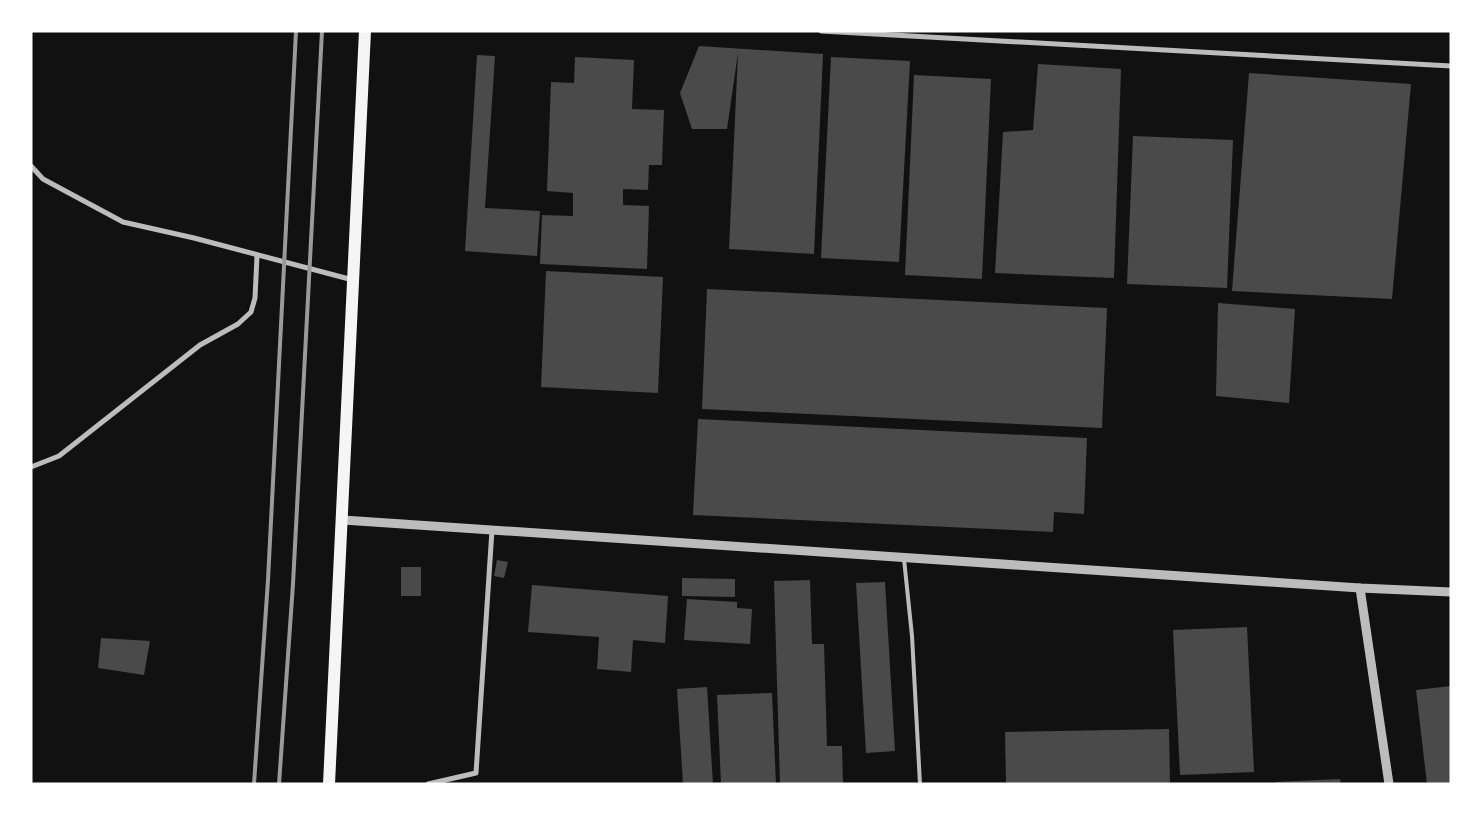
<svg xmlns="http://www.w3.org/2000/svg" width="1482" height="815" viewBox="0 0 1482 815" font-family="'Varela Round',sans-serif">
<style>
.building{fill:#4a4a4a}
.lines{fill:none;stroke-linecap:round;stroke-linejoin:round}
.service{stroke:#bcbcbc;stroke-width:4}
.minor{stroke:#bcbcbc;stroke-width:5}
.tertiary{stroke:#bcbcbc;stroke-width:9}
.primary{stroke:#f5f5f5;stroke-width:12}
.rail{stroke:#9a9a9a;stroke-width:4}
</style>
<rect width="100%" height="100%" fill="#111"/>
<!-- building -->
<g class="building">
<polygon points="699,46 823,54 814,254 729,249 738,53 727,129 692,129 680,93"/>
<polygon points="477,55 495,56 485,208 540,211 537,256 465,251"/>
<polygon points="575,57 634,60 632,109 664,110 662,165 649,165 648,190 623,189 623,205 649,206 647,269 540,264 542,215 573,216 573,193 547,191 551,82 574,83"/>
<polygon points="831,57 910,61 899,262 821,258"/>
<polygon points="1038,64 1121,69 1114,278 995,273 1003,132 1033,130"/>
<polygon points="1249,73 1411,84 1392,299 1232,291"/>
<polygon points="914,75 991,79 982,279 905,275"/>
<polygon points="1133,136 1233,140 1227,288 1127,284"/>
<polygon points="546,271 663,277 658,393 541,387"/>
<polygon points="707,289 1107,308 1102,428 702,409"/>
<polygon points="1218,303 1295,309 1289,403 1216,396"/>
<polygon points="698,419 1087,438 1084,514 1054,512 1053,532 693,515"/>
<polygon points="497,560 508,562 504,578 494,576"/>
<rect x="401" y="567" width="20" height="29"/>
<polygon points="682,578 735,579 735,597 682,596"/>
<polygon points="810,580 812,644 824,644 827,746 842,746 843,784 780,784 774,581"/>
<polygon points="885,582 895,751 866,753 856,583"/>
<polygon points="532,585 668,596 665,643 633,640 631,672 597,669 599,637 528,632"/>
<polygon points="687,599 737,602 737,608 752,609 750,644 684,640"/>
<polygon points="1247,627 1254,772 1180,775 1173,630"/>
<polygon points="101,638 150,641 144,675 98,668"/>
<polygon points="1451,686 1451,784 1427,784 1416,690"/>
<polygon points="707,687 713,784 683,784 677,689"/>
<polygon points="772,693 776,784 721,784 717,695"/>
<polygon points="1169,729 1170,784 1006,784 1005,732"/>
<polygon points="1340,779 1341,784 1276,784 1276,782"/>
</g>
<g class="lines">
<!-- service -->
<polyline class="service" points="904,559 912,636 920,784"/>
<!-- minor -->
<g class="minor">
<polyline points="821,31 1451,66"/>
<polyline points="31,166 43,179 123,222 194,238 353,280"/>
<polyline points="31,467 59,456 200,345 238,324 251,312 255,298 257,256"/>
<polyline points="428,784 476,773 492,530"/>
</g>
<!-- tertiary -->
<g class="tertiary">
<polyline points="343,520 1360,588 1451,592"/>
<polyline points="1360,588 1389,784"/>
</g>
<!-- primary -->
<polyline class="primary" points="329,784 365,31"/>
<!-- rail -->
<g class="rail">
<polyline points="254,784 268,580 296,31"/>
<polyline points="279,784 293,584 322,31"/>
</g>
</g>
<!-- border -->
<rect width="1482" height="815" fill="none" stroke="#ffffff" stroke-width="65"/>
</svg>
